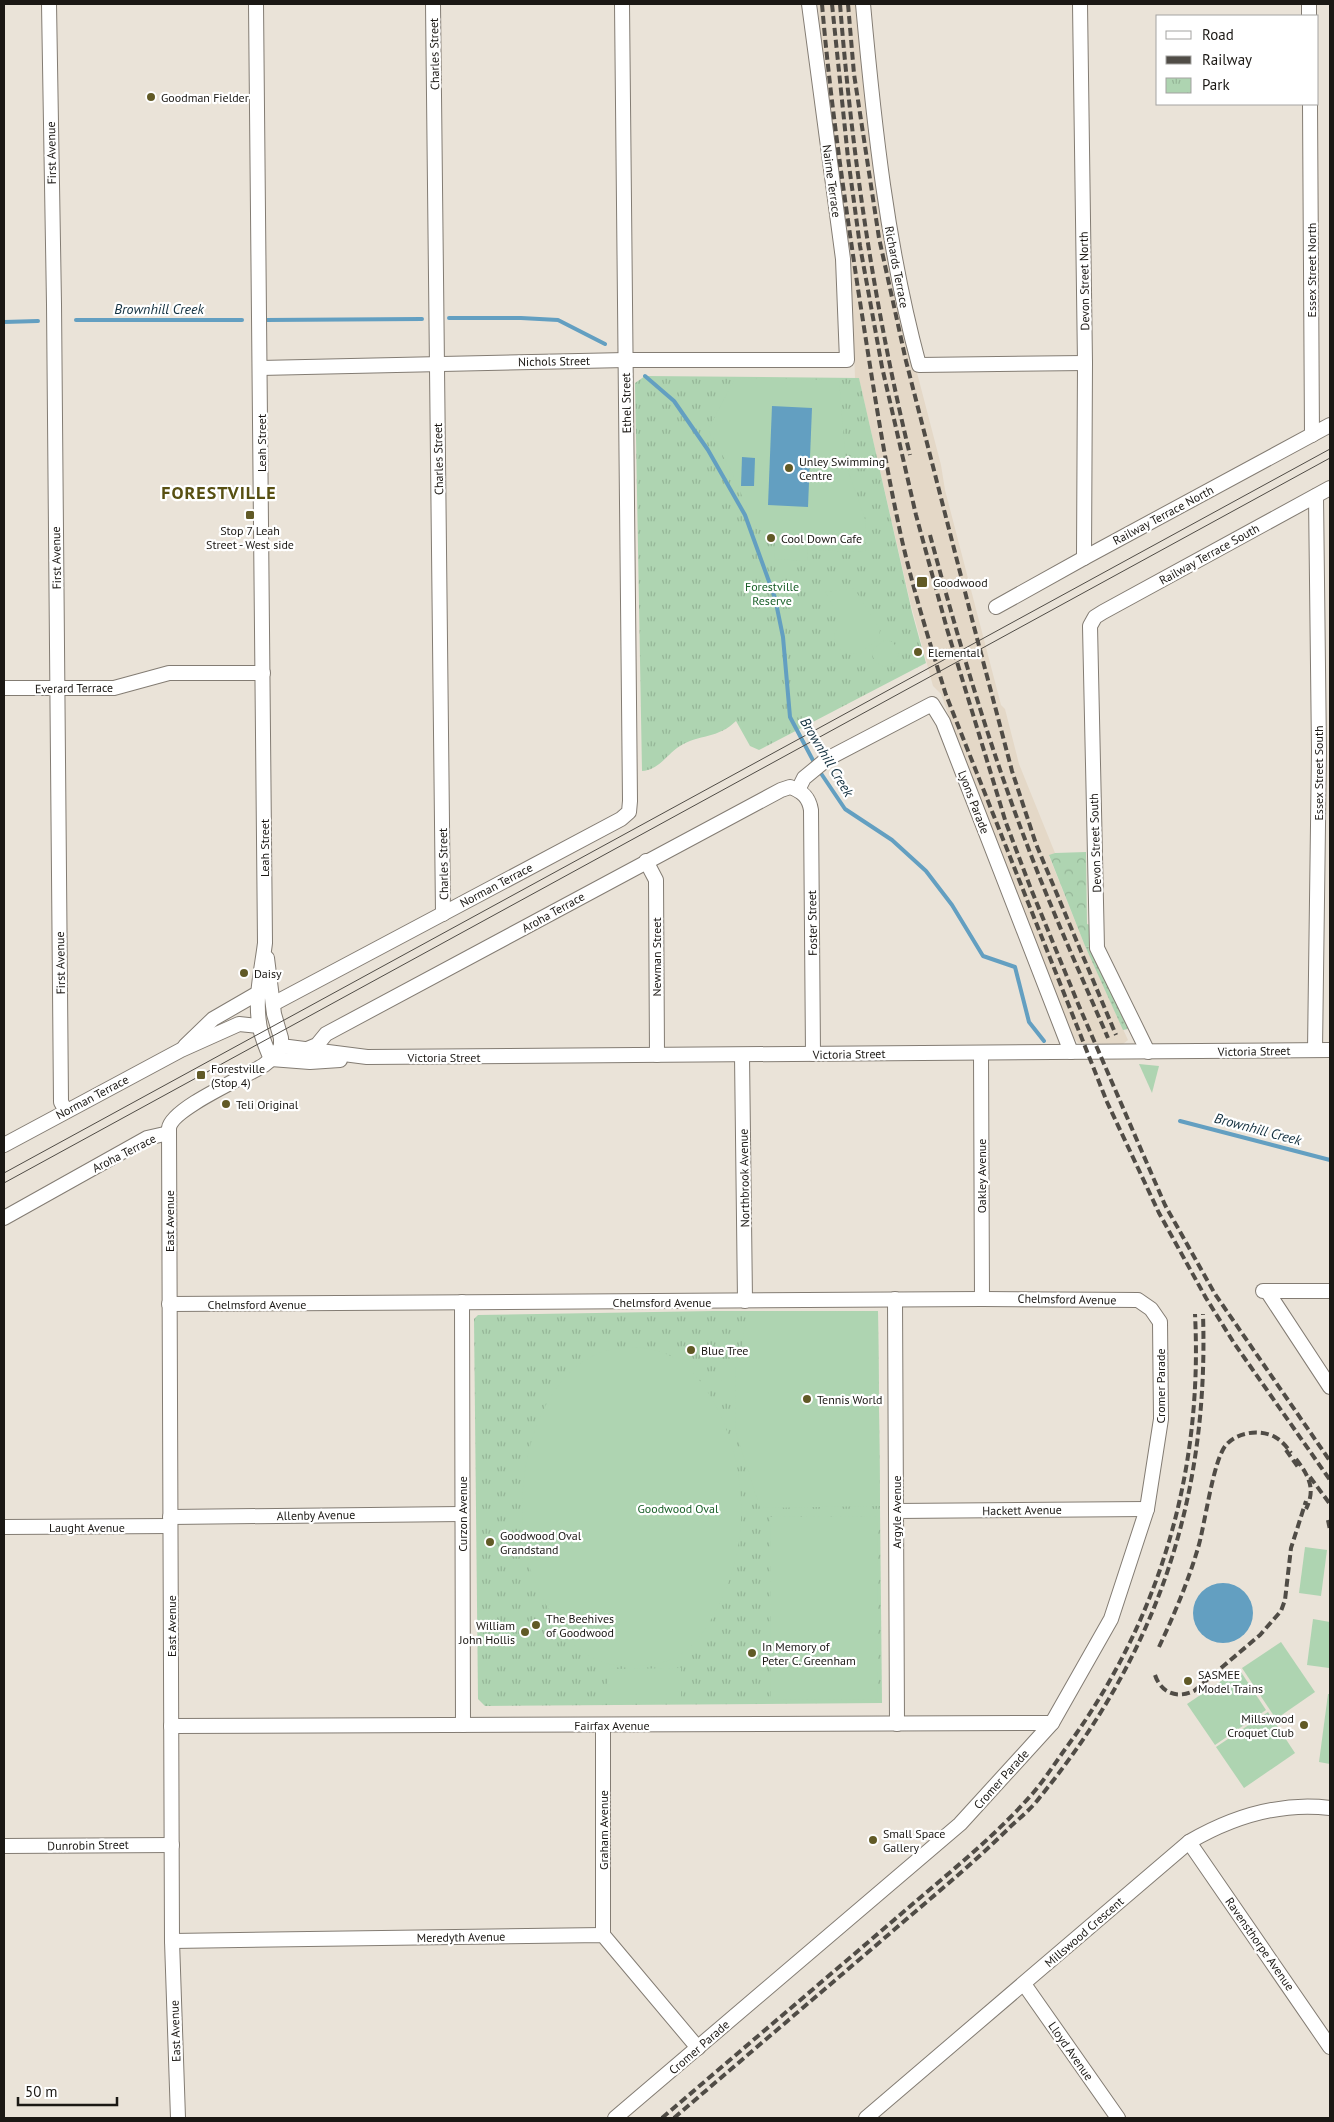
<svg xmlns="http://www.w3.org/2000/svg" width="1334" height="2122" viewBox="0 0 1334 2122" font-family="'PT Sans',sans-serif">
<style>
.built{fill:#e4d8c7}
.grass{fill:url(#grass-dots)}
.forest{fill:url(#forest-crowns)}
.park{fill:url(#park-tufts)}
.garden{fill:#aed4b1}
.water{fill:#639fc1}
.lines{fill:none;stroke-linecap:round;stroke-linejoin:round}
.stream{stroke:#639fc1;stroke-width:4}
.minor-casing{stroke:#837c73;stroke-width:16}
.minor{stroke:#fff;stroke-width:14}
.tram{stroke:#504c46;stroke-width:1}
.rail{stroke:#504c46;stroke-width:4;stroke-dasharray:8 4;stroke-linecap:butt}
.poi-dot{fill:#615a26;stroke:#fff;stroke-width:2}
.labels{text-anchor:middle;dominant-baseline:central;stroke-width:4.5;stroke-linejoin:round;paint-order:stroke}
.street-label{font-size:12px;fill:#1b1814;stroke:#fff}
.poi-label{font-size:12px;fill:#1b1814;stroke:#fff;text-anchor:start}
.park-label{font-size:12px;fill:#195f28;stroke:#fff}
.water-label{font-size:14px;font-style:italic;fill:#122f3e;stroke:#fff}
.district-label{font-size:18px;font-weight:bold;letter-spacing:1px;fill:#585012;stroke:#fff}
</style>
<defs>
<pattern id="grass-dots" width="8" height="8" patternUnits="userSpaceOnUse" patternTransform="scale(1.25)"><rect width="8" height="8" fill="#aed4b1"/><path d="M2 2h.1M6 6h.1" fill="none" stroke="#95b597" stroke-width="1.8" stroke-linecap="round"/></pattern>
<pattern id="forest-crowns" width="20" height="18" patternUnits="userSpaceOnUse" patternTransform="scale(1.25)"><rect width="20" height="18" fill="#aed4b1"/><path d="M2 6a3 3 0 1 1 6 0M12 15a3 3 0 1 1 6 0" fill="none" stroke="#95b597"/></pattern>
<pattern id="park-tufts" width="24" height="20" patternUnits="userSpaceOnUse" patternTransform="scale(1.25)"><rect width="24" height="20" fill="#aed4b1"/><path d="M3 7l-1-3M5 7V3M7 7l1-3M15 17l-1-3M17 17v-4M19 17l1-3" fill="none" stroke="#95b597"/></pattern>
</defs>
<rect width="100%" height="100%" fill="#eae3d8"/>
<!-- built -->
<polygon class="built" points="818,4 858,4 895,288 941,465 945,490 1001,705 1005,709 1019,764 1055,853 1049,856 1085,946 1128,1040 1123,1044 1078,1043 1071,1034 974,787 941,694 933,686 910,601 859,379 855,378 851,261 822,65"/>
<!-- grass -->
<polygon class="grass" points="1085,946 1090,947 1128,1029 1123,1030"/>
<!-- forest -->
<polygon class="forest" points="1086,852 1087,924 1090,925 1090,947 1085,946 1049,855 1055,853"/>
<!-- park -->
<g class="park">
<path d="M 645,376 L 859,378 L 912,612 L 926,663 L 759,750 L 750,746 L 736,721 C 718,739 699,734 680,746 C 666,755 659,770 642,771 L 635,383 Z"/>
<polygon points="713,1311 878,1311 882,1703 485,1706 478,1699 474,1319 478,1315"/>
</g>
<!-- garden -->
<g class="garden">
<polygon points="735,378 839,380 846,465 866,522 865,552 808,550 807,561 774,559 775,541 767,541 767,536 761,536 761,529 756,529 732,472 708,430"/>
<path d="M 854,588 L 880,630 L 879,638 L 866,648 L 861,654 C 849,653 836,654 834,639 C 834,634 835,632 838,628 L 834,608 L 825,592 Z"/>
<polygon points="886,640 893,642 896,647 896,653 899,654 896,662 885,667 876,663 872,655 874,646 877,647 881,642"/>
<polygon points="1139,1064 1159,1066 1152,1093"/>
<polygon points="878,1311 880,1506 760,1508 736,1433 735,1366 739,1362 746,1322 749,1312"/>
<path d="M 631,1347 C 675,1348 697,1370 717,1408 C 749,1472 750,1547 716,1611 C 707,1627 697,1643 681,1654 C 666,1664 648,1666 631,1666 C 593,1667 571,1647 553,1616 C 540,1596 529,1572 525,1548 C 515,1487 530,1392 589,1358 C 602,1350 616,1348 631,1347 Z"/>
<rect x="722" y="1371" width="12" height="29"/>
<polygon points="877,1516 878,1699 771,1700 770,1517"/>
<polygon points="1305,1547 1327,1550 1321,1596 1299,1593"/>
<polygon points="1313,1619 1330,1622 1329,1668 1307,1665"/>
<polygon points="1281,1642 1315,1692 1276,1719 1242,1668"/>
<polygon points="681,1668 681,1702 608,1703 608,1669"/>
<polygon points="1239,1669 1266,1710 1215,1745 1187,1704"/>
<polygon points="1328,1694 1330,1694 1330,1764 1319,1762"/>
<polygon points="1268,1712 1295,1753 1244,1788 1216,1747"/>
</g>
<!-- water -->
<g class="water">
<polygon points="772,406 812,408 808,507 768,505"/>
<polygon points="742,457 755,458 754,486 741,486"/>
<circle cx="1223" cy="1613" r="30"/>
</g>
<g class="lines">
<!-- stream -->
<g class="stream">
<polyline points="449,318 521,318 558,320 605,344"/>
<polyline points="76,320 242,320"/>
<polyline points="266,320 422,319"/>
<polyline points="4,322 38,321"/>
<polyline points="645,376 674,401 708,450 745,515 775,598 783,637 790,717 816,766 845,809 892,840 926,871 952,905 983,956 1015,967 1029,1022 1044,1041"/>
<polyline points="1180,1121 1330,1160"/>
</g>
<!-- minor casing -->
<g class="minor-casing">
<g id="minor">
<polyline points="49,4 54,304 61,1102 66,1111"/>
<path d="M 256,4 L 265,943 C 262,968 255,996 259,1022 C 260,1034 266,1047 271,1059"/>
<polyline points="433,4 443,914"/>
<path d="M 863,4 C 874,125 887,247 919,365 L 1085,363"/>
<polyline points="1080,4 1085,363 1084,558"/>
<polyline points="1309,4 1309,16"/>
<polyline points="1310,104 1312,435"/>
<polyline points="260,368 626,360 847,360 843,259 809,4"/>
<polyline points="996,607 1084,558 1330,425"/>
<polyline points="4,688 114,688 169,673 263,673"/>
<polyline points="798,790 804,778 827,759 932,704 943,722 1071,1052"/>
<polyline points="646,861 656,880 657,1055"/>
<polyline points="267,958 274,1014 281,1038 281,1046"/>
<polyline points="273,1004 621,819 629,812 630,801 622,4"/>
<polyline points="185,1046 213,1019 258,993"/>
<polyline points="281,1046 367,1057 1330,1050"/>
<path d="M 305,1050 L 317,1045 L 326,1034 L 781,790 L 790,787 C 802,791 809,797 811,810 L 813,1054"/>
<polyline points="1315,1050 1319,751 1316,496"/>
<polyline points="1148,1052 1097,948 1090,626 1095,617 1103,612 1330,488"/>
<polyline points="981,1053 982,1299"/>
<polyline points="742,1055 745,1301"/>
<polyline points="271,1059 310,1062 340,1060"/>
<polyline points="4,1145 181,1050 239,1024 259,1026"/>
<polyline points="4,1218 147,1138 169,1133"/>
<polyline points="1263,1291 1330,1291"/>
<polyline points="1267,1291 1330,1387"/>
<polyline points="895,1299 897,1724"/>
<polyline points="462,1302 463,1725"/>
<polyline points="169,1304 982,1299 1138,1300 1151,1309 1160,1322 1161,1419 1147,1509 1111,1619 1052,1723 960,1824 615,2118"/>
<polyline points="896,1511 1147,1509"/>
<polyline points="170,1517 462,1514"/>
<polyline points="4,1527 170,1526"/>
<polyline points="171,1726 1052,1723"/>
<polyline points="1189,1842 1330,2047"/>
<polyline points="4,1846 172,1845"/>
<polyline points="603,1935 603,1725"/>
<polyline points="172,1941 603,1935 698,2048"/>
<polyline points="1024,1984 1118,2118"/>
<path d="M 178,2118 L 172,1941 L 169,1128 C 172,1108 245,1077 264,1065 L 275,1056 L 281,1046"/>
<path d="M 866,2118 L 1189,1842 C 1232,1817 1281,1802 1330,1808"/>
</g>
</g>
<!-- minor -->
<use href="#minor" class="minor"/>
<!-- tram -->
<g class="tram">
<polyline points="4,1173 1330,449"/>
<polyline points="4,1183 1330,458"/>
</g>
<!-- rail -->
<g class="rail">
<path d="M 822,4 C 830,99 844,194 858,289 C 870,365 881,441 897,517 C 909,577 928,637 946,695 L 1107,1102 L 1159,1213 L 1206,1298 L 1234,1343 L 1330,1480"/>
<polyline points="832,4 848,158 860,246 882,367 916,515 947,629 1006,823 1031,889 1079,1006 1165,1205 1215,1294 1330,1461"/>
<path d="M 840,4 C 852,155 874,307 910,455"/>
<polyline points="848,4 854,74 879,238 906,361 973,623 1012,771 1036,844 1116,1035"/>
<path d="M 930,535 C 958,639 988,742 1026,842 C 1051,909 1080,973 1108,1038"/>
<polyline points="1286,1450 1298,1467"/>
<path d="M 1296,1459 C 1309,1476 1316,1489 1306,1509"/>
<polyline points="1310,1477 1330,1504"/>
<polyline points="1328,1520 1330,1530"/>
<path d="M 1159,1647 C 1174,1615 1188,1582 1198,1548 C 1205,1525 1213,1460 1226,1445 C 1237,1432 1260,1429 1275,1437 C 1282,1441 1287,1447 1291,1453"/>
<path d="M 1155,1675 C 1161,1693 1177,1699 1194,1691 L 1260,1635 L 1281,1611 L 1285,1600 L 1291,1548 L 1306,1501"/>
<path d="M 662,2118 C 739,2052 817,1986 894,1920 C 941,1879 992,1840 1033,1793 C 1045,1779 1055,1763 1066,1748 C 1160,1620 1203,1472 1195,1314"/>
<path d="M 674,2118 C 752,2051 831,1984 909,1917 C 944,1887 979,1858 1011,1826 C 1021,1817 1032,1808 1040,1797 C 1157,1654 1209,1498 1203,1314"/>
</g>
</g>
<!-- markers -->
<g class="poi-dot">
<circle cx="151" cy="97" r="5"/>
<circle cx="789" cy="468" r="5"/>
<rect x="245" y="510" width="10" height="10" rx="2.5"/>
<circle cx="771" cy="538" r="5"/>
<rect x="916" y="576" width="12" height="12" rx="2.5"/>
<circle cx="918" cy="652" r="5"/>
<circle cx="244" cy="973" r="5"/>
<rect x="196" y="1070" width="10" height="10" rx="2.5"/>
<circle cx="226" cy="1104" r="5"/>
<circle cx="691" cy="1350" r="5"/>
<circle cx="807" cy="1399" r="5"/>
<circle cx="490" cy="1542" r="5"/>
<circle cx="536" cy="1625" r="5"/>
<circle cx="525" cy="1632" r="5"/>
<circle cx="752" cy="1653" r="5"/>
<circle cx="1188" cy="1681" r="5"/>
<circle cx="1304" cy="1725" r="5"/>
<circle cx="873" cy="1840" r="5"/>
</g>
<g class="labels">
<!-- street labels -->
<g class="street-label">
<text transform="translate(434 54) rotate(-91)">Charles Street</text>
<text transform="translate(51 153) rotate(-91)">First Avenue</text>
<text transform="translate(832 181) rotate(82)">Nairne Terrace</text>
<text transform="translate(897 267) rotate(79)">Richards Terrace</text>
<text transform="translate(1311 270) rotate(-90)">Essex Street North</text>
<text transform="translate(1084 281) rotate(-91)">Devon Street North</text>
<text transform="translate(554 361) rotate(-1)">Nichols Street</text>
<text transform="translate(626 403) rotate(-91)">Ethel Street</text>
<text transform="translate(261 443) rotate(-90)">Leah Street</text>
<text transform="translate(438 459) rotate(-91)">Charles Street</text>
<text transform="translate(1163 515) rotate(-28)">Railway Terrace North</text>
<text transform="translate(1209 554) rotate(-29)">Railway Terrace South</text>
<text transform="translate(56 558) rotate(-91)">First Avenue</text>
<text transform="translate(74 688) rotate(-1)">Everard Terrace</text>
<text transform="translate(1318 773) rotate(-90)">Essex Street South</text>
<text transform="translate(974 802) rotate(69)">Lyons Parade</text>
<text transform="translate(1095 843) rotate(-92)">Devon Street South</text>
<text transform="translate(264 848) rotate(-90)">Leah Street</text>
<text transform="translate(443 864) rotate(-91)">Charles Street</text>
<text transform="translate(496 885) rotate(-28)">Norman Terrace</text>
<text transform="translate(553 912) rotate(-29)">Aroha Terrace</text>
<text transform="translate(812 923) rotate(-91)">Foster Street</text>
<text transform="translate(656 957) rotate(-90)">Newman Street</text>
<text transform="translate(60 963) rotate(-91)">First Avenue</text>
<text transform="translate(1254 1051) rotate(-1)">Victoria Street</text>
<text transform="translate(849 1054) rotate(-1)">Victoria Street</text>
<text x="444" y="1057">Victoria Street</text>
<text transform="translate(92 1097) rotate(-28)">Norman Terrace</text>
<text transform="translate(124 1153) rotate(-27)">Aroha Terrace</text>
<text transform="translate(981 1176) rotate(-90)">Oakley Avenue</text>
<text transform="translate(744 1178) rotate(-91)">Northbrook Avenue</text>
<text transform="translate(169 1221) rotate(-90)">East Avenue</text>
<text transform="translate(1067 1299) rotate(1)">Chelmsford Avenue</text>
<text x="662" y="1302">Chelmsford Avenue</text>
<text x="257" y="1304">Chelmsford Avenue</text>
<text transform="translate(1160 1386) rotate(-90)">Cromer Parade</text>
<text transform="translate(1022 1510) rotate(-1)">Hackett Avenue</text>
<text transform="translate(896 1512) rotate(-90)">Argyle Avenue</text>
<text transform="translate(462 1514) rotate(-90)">Curzon Avenue</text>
<text transform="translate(316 1515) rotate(-1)">Allenby Avenue</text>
<text x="87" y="1527">Laught Avenue</text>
<text transform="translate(171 1626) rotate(-90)">East Avenue</text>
<text x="612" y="1725">Fairfax Avenue</text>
<text transform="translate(1001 1779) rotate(-48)">Cromer Parade</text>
<text transform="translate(603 1830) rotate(-90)">Graham Avenue</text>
<text transform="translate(88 1845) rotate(-1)">Dunrobin Street</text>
<text transform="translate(1084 1932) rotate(-41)">Millswood Crescent</text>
<text transform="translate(461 1937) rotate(-1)">Meredyth Avenue</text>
<text transform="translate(1260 1944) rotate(55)">Ravensthorpe Avenue</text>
<text transform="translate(175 2031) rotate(-92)">East Avenue</text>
<text transform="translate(699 2047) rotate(-41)">Cromer Parade</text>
<text transform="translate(1071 2051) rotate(55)">Lloyd Avenue</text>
</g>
<!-- poi labels -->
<g class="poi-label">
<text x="161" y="97">Goodman Fielder</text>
<text x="799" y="461">Unley Swimming<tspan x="799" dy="14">Centre</tspan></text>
<text x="250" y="530" text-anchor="middle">Stop 7 Leah<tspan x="250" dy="14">Street - West side</tspan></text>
<text x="781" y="538">Cool Down Cafe</text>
<text x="933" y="582">Goodwood</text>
<text x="928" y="652">Elemental</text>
<text x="254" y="973">Daisy</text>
<text x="211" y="1068">Forestville<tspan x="211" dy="14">(Stop 4)</tspan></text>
<text x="236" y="1104">Teli Original</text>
<text x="701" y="1350">Blue Tree</text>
<text x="817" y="1399">Tennis World</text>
<text x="500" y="1535">Goodwood Oval<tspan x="500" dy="14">Grandstand</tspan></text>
<text x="546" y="1618">The Beehives<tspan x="546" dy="14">of Goodwood</tspan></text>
<text x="515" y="1625" text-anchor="end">William<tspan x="515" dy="14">John Hollis</tspan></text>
<text x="762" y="1646">In Memory of<tspan x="762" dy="14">Peter C. Greenham</tspan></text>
<text x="1198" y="1674">SASMEE<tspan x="1198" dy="14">Model Trains</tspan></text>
<text x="1294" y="1718" text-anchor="end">Millswood<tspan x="1294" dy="14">Croquet Club</tspan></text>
<text x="883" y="1833">Small Space<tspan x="883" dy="14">Gallery</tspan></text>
</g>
<!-- park labels -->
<g class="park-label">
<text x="772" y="586">Forestville<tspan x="772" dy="14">Reserve</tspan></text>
<text x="678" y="1508">Goodwood Oval</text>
</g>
<!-- water labels -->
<g class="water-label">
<text x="159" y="309">Brownhill Creek</text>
<text transform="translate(827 757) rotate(59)">Brownhill Creek</text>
<text transform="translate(1258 1129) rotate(15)">Brownhill Creek</text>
</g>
<!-- district labels -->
<g class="district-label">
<text x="219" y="492">FORESTVILLE</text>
</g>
</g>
<!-- border -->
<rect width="1334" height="2122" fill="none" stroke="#1b1814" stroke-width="10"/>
<!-- legend -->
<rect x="1156" y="15" width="162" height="90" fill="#ffffff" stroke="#a4a3a1"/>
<rect x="1166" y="31" width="25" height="8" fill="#ffffff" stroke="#a4a3a1"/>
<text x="1202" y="40" font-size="15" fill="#1b1814">Road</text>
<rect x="1166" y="56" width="25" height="8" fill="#504c46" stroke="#a4a3a1"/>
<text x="1202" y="65" font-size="15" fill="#1b1814">Railway</text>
<rect x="1166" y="78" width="25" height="15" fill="url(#park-tufts)" stroke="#a4a3a1"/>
<text x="1202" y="90" font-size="15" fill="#1b1814">Park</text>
<!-- scale -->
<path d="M18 2097v8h99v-8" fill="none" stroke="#1b1814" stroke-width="2.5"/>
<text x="25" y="2097" font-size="15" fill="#1b1814" stroke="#ffffff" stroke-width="4" paint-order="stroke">50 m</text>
</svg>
